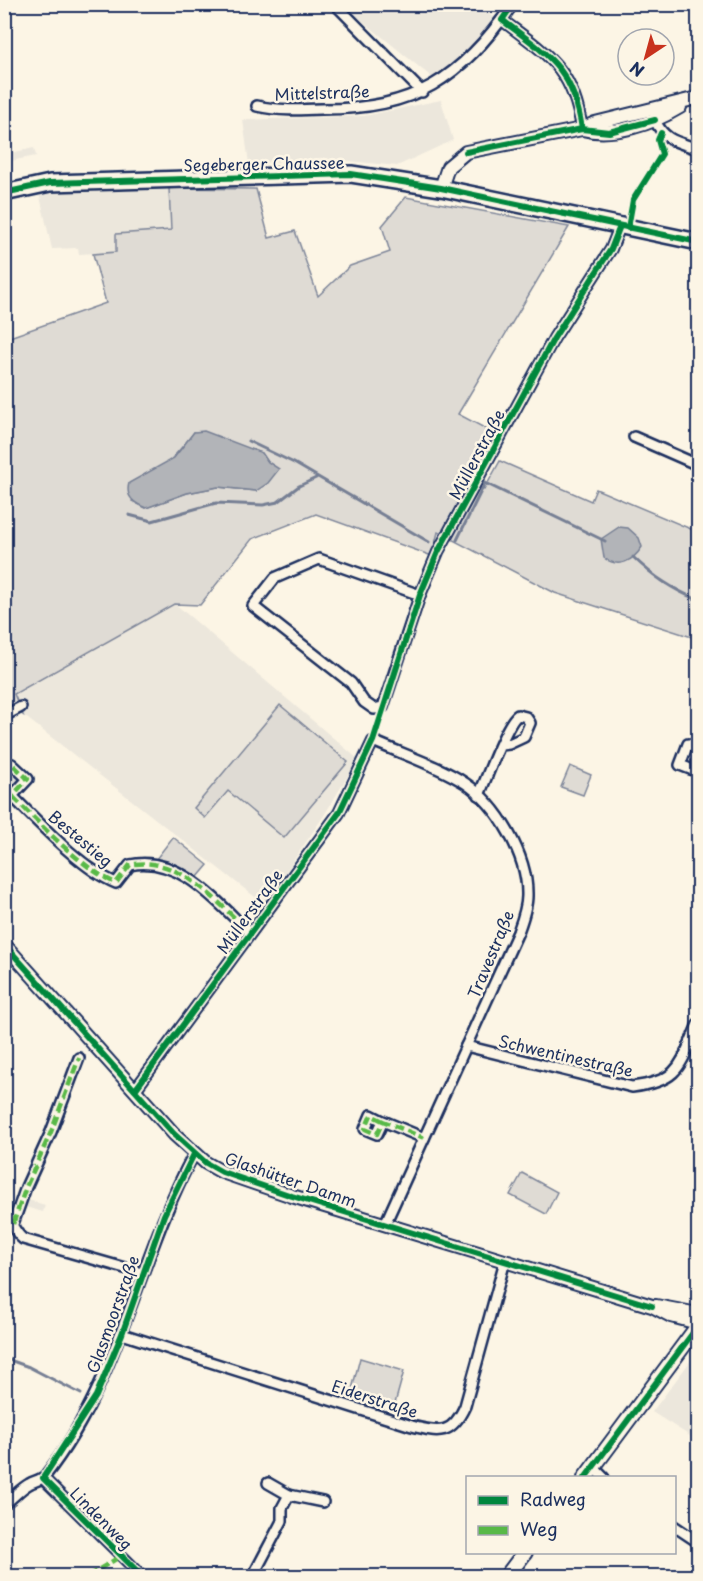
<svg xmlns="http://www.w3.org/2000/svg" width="703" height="1581" viewBox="0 0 703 1581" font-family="'Playpen Sans',sans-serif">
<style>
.built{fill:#ece7dc}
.green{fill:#dfdbd4;stroke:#7d8599;stroke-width:1.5;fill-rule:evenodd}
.water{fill:#b2b4b8;stroke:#767f94;stroke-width:1.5}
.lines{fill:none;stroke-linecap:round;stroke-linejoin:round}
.stream{stroke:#767f94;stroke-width:3}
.minor-casing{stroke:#1b2f5e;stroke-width:14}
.tertiary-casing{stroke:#1b2f5e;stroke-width:16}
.secondary-casing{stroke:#1b2f5e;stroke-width:18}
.primary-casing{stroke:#1b2f5e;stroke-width:20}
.minor{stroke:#fcf5e5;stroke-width:9}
.tertiary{stroke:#fcf5e5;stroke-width:12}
.secondary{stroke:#fcf5e5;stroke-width:14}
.primary{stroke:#fcf5e5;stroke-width:15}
.quiet{stroke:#58b947;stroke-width:4.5;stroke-dasharray:9 4.5;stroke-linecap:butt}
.cycleway-casing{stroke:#fcf5e5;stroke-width:10}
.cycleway{stroke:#00873e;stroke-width:6}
.labels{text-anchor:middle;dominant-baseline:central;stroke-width:5;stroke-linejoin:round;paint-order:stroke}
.street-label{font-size:16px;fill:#1b2f5e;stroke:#fcf5e5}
</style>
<rect width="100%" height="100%" fill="#fcf5e5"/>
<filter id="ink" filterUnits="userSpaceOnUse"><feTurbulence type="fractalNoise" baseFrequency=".0167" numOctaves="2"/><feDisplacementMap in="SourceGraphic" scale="12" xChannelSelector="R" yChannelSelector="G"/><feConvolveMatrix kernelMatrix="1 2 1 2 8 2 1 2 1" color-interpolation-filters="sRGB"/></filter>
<g filter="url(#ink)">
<!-- built -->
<g class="built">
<polygon points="343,5 477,5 494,18 475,44 454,64 434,79"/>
<polygon points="441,100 453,140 397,166 322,158 249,164 243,120 364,116"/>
<polygon points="34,148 36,156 5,162 5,154"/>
<polygon points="169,188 171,230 116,234 116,252 79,254 78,248 52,249 39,192"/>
<polygon points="174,603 358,759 323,817 264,904 23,715 14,695"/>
<polygon points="25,1199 45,1205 43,1212 22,1206"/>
<polygon points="698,1351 698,1441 652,1412"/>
</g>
<!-- green -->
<g class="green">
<path d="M 169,188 L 256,189 L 269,238 L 295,231 L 318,296 L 350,266 L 390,252 L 382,226 L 406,197 L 569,227 L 458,414 L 494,433 L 469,481 L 484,490 L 500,461 L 591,501 L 596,489 L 698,532 L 698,639 L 555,593 L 438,532 L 432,556 L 316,514 L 252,539 L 200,605 L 174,604 L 14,694 L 23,715 L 5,702 L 4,339 L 106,303 L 93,254 L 116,252 L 116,234 L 171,230 ZM 194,432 L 262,453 L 268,462 L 256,491 L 218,487 L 187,493 L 146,508 L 132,501 C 153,477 176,457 194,432 Z"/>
<polygon points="280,705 348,762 284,838 228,791 205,818 194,808"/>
<polygon points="570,766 591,775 583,795 561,787"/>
<circle cx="12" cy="779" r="7"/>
<polygon points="173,837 208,865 197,878 169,862 156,859"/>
<polygon points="522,1173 557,1192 546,1214 510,1195"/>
<polygon points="360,1358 404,1371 394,1407 351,1393"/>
</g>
<!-- water -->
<g class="water">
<path d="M 204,431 L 262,453 L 268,462 L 279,469 L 268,483 L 256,491 L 218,487 L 187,493 L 146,508 C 134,503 125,497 129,483 L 174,458 L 194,432 Z"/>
<path d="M 619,527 L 628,528 L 639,538 L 642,547 C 633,561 619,569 604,558 L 601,539 Z"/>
</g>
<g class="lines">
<!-- stream -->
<g class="stream">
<polyline points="248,441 294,463 429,542"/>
<polyline points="129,515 152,521 216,503 263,505 278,502 299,486 316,478"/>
<polyline points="457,540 485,483 605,541"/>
<path d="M 633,557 C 654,577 672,589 698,600"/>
<polyline points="4,1358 29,1367 81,1394"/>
</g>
<!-- minor casing -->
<g class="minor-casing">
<g id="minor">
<polyline points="335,4 422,92"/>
<path d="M 502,20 C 548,55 573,68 582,129"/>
<path d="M 257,106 C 279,111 300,110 322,109 C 416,109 459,80 513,4"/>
<path d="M 655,120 C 664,141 678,142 698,149"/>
<polyline points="634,437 698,465"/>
<polyline points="420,595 319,559 275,578 253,606 351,683 364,702 374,709 383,707 420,595 438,552 554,338 611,249 620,226"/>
<polyline points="4,716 21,707"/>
<polyline points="698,748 688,744 680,765 698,772"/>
<polyline points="4,772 12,764 28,779 12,796"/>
<path d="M 4,788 C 34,817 79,868 116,883 L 130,865 C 179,854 219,904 250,933"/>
<path d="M 479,795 C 486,780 507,721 518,715 L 526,717 L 530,723 L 524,737 L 509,744 L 501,745"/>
<path d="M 466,1046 L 632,1087 C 681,1081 680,1065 698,1024"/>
<path d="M 135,1090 L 339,813 L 373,741 C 402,754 439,766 465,783 C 498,805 528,856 527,896 C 527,908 522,921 518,932 L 385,1224"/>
<polyline points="383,1121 371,1115 365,1129 377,1134 383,1121 424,1138"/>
<path d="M 4,1218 C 14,1223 14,1232 23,1239 L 142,1273"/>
<polyline points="13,1224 26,1187 51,1132 79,1058"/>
<path d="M 122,1334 L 412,1426 C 440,1433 452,1435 465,1406 L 505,1261"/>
<polyline points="593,1467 604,1478"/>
<polyline points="43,1478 142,1576"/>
<polyline points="268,1483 289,1495 323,1502"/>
<path d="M 4,1504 C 13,1498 20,1489 29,1484 C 34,1481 41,1480 45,1476 C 120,1381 137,1259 194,1154"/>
<polyline points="674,1526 698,1542"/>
<polyline points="253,1576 282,1521 282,1508 289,1495"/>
</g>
</g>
<!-- tertiary casing -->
<g class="tertiary-casing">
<g id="tertiary">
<path d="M 582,129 C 614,137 652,124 680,107"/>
<polyline points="441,188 448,167 466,152 582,129 595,123 693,99"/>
<polyline points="4,944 174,1134 206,1163 222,1172 292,1196 652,1306 671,1316 698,1323"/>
<polyline points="656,1306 698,1314"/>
</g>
</g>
<!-- secondary casing -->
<g class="secondary-casing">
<g id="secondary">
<polyline points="585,1478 698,1326"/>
<polyline points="507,1576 525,1552"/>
</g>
</g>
<!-- primary casing -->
<g class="primary-casing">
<polyline id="primary" points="4,193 50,183 351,174 441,188 698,242"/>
</g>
<!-- minor -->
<use href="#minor" class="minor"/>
<!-- tertiary -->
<use href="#tertiary" class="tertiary"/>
<!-- secondary -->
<use href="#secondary" class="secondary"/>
<!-- primary -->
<use href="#primary" class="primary"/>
<!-- quiet -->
<g class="quiet">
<polyline points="4,772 12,764 28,779 12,796"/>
<path d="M 4,788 C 34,817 79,868 116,883 L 130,865 C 179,854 219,904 250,933"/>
<polyline points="383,1121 371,1115 365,1129 377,1134 383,1121 424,1138"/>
<polyline points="13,1224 26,1187 51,1132 79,1058"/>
<polyline points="88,1576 121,1556"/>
</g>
<!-- cycleway casing -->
<g class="cycleway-casing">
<g id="cycleway">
<path d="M 513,4 L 502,20 C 548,55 573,68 582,129"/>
<polyline points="466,152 582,129 609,132 655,120"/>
<polyline points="4,193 50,183 351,174 441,188 698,242"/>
<polyline points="628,228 633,200 662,154 658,140 661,133"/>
<polyline points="4,944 174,1134 206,1163 222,1172 292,1196 652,1306"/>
<polyline points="135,1090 339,813 373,741 420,595 438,552 554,338 611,249 620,226"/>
<polyline points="585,1478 698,1326"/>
<polyline points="142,1576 43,1478 96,1396 122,1334 164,1215 194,1154"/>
</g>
</g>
<!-- cycleway -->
<use href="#cycleway" class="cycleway"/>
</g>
</g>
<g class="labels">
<!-- street labels -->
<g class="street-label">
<text transform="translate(322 92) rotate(-2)">Mittelstraße</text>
<text transform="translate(264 163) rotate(-1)">Segeberger Chaussee</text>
<text transform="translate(476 454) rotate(-62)">Müllerstraße</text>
<text transform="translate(81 838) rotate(40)">Bestestieg</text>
<text transform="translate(249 911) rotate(-54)">Müllerstraße</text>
<text transform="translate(490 954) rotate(-67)">Travestraße</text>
<text transform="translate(566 1055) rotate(13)">Schwentinestraße</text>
<text transform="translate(291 1179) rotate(19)">Glashütter Damm</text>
<text transform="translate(112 1314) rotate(-70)">Glasmoorstraße</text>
<text transform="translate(375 1398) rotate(18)">Eiderstraße</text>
<text transform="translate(102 1518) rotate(45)">Lindenweg</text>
</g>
</g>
<!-- margin -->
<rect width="703" height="1581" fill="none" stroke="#fcf5e5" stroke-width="24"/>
<rect x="12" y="12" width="679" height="1557" fill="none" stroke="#1b2f5e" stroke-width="2" filter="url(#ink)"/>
<!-- legend -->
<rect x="466" y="1476" width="210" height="78" fill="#fcf5e5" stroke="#a2a6af" stroke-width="1.5"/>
<rect x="478" y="1496" width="30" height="9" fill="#00873e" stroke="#a2a6af" stroke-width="1.5"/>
<text x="520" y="1506" font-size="18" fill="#1b2f5e">Radweg</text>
<rect x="478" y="1526" width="30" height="9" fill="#58b947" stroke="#a2a6af" stroke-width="1.5"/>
<text x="520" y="1536" font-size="18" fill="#1b2f5e">Weg</text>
<!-- north arrow -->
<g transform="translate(646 57) rotate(216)"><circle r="28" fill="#fcf5e5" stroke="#a2a6af" stroke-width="1.5"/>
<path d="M0-4.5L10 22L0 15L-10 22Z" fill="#c8321e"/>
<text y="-9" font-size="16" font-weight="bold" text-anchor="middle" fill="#1b2f5e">N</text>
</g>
</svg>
